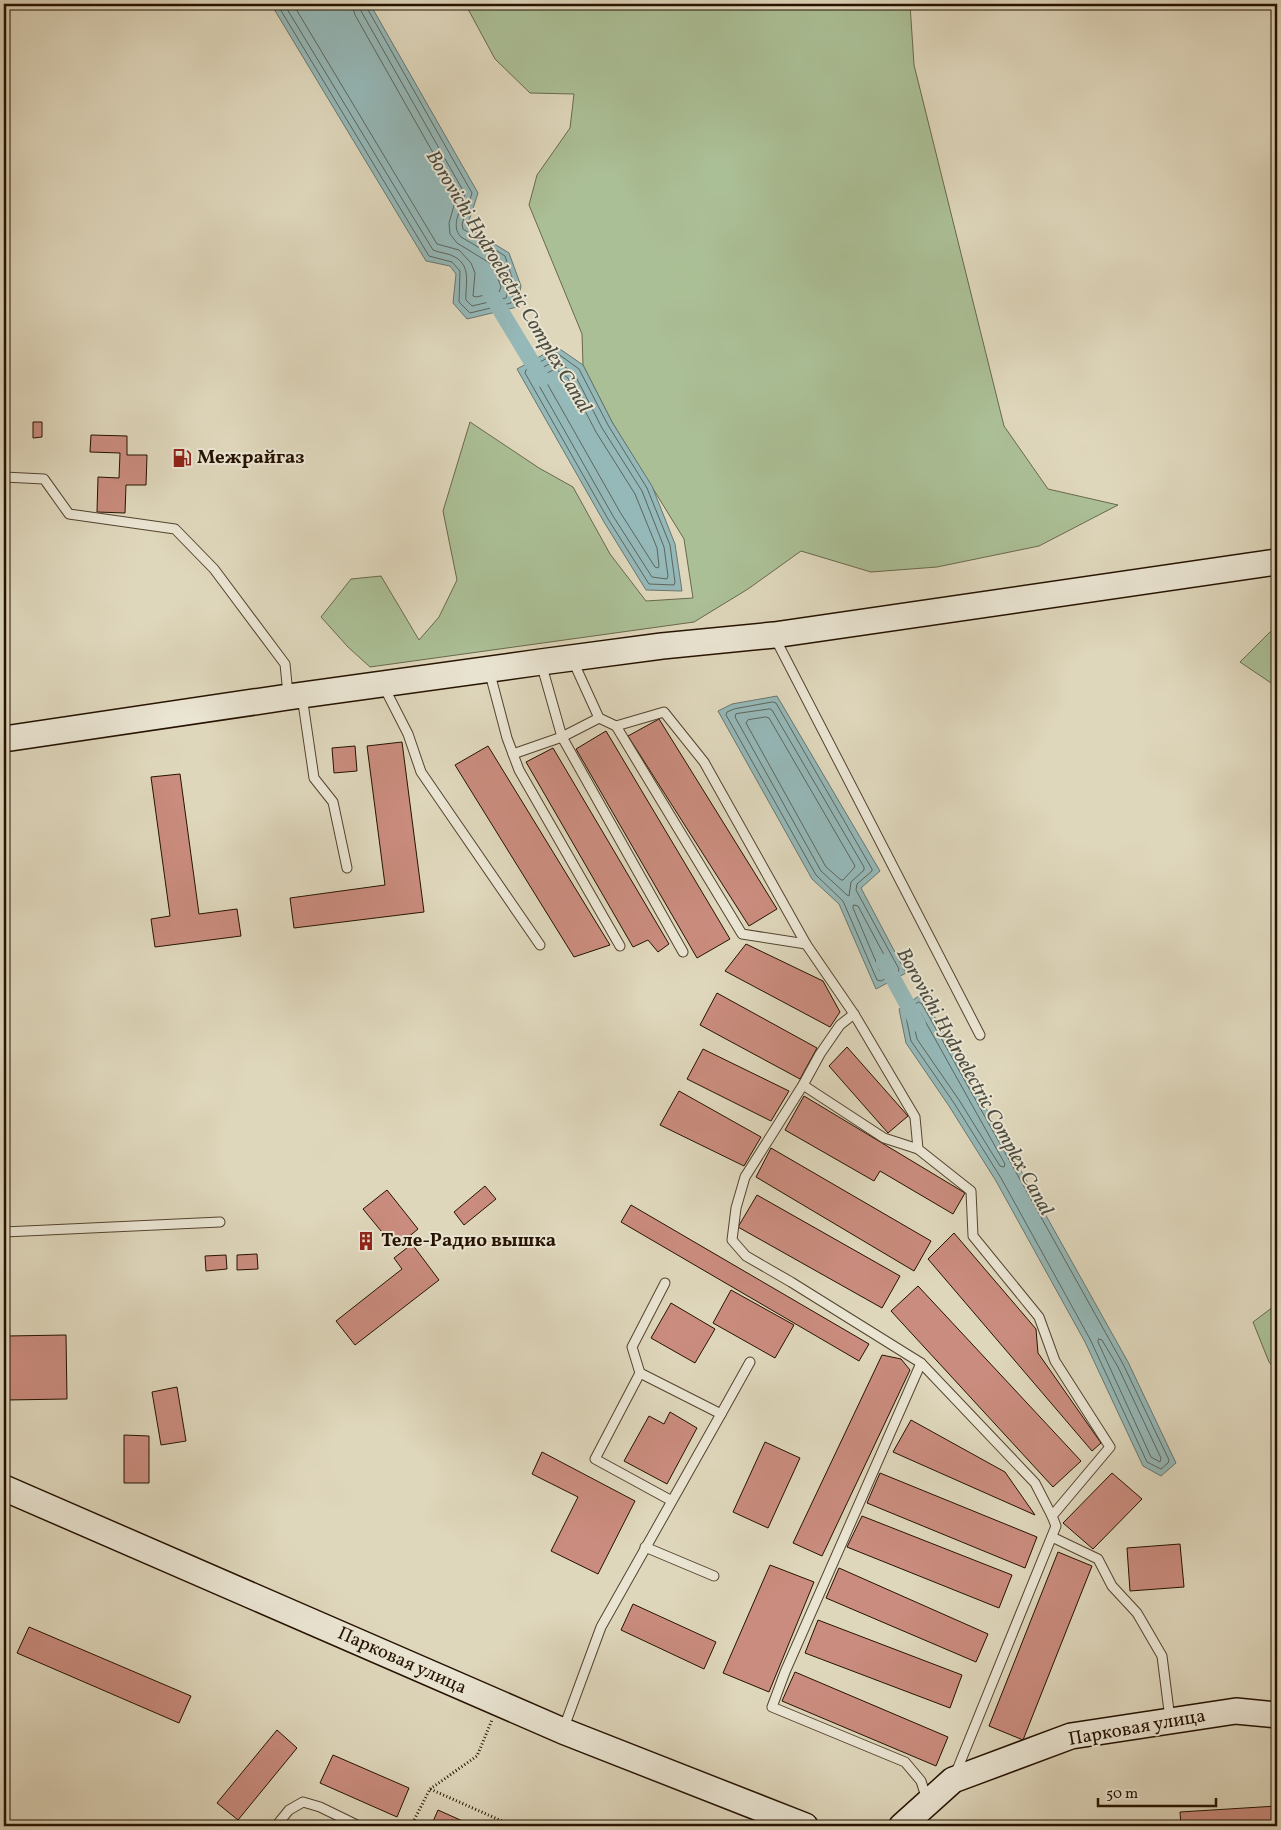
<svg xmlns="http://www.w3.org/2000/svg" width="1281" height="1830" viewBox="0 0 1281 1830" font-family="Vollkorn,serif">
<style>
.green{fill:#abbf96;stroke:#68684b}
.water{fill:#95b8b8;stroke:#68766e}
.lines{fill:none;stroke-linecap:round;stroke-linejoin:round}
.shore{stroke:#5d655c;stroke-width:1}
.canal{stroke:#95b8b8;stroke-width:16}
.building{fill:#ca8c7e;stroke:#251200}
.lane-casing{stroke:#54432f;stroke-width:11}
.secondary-casing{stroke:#251200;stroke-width:28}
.path{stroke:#251200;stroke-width:3;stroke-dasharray:1 2.5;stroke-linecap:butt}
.lane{stroke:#eae5d3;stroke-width:9}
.secondary{stroke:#eae5d3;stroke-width:25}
.labels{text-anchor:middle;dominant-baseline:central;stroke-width:4;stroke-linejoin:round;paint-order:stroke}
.poi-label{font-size:19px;font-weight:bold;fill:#251200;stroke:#eae5d3;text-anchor:start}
.street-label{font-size:19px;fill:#251200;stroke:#eae5d3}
.water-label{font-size:20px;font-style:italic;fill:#4c4c40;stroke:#eae5d3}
</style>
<rect width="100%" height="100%" fill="#dfd7bc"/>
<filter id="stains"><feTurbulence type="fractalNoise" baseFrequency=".004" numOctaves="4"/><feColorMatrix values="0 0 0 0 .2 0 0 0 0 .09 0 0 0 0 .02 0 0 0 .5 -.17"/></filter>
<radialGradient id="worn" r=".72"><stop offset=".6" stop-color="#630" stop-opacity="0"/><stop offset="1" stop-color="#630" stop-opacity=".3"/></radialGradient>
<!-- green -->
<g class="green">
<polygon points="461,4 910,4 914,65 1004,426 1048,489 1118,505 1039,546 937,567 871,572 801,551 748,589 694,622 370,667 348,647 321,617 351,579 381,576 419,640 439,617 457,580 443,511 470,422 539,468 573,487 610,554 646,601 693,598 684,539 612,422 583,365 582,334 529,205 537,175 570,128 574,94 530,93 495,59 468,9"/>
<polygon points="1277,625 1277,687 1240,662"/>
<polygon points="1277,1304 1277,1371 1269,1362 1253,1322"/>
</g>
<!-- water -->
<g class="water">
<polygon points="271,4 370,4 478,193 467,227 509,253 521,286 517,307 467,319 453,303 456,274 450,266 426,261"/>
<polygon points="557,347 583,365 612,422 652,486 675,544 682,591 646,590 604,522 517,369"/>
<polygon points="777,696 880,871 861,888 906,973 876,989 839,904 812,879 718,711 732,704"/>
<polygon points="922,994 1128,1362 1176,1463 1161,1476 1143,1466 1085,1342 996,1181 949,1106 906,1043 899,1009"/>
</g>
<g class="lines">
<!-- shore -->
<g class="shore">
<polyline points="277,4 429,256 452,262 460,271 459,302 470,313 511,303 515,287 505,256 463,229 462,224 472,193 367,8 366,4"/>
<path d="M 284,4 L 433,250 C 439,253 449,253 455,257 C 472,267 465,284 466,300 L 472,306 L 506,298 L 509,287 L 500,260 L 461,237 C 449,225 463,207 465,194 L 361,11 L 360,4"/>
<polyline points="293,4 437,244 459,250 471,263 475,273 473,296 476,297 499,292 501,287 493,265 457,243 450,234 449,223 457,195 355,15 352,4"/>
<polygon points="557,353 579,369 608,425 647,488 670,545 675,582 674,585 649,584 608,519 525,373 526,370"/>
<polygon points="556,361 574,373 602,428 642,491 664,547 668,576 667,579 652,577 613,516 533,375 534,372"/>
<polygon points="556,369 568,378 596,432 635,494 657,548 659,566 658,568 655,567 620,512 544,378 544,375"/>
<polygon points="773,702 776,703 872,869 872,871 857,884 856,890 899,969 898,972 881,981 877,980 843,901 816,875 726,715 727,712 734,709"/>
<polygon points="770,709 772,710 864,867 864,870 851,882 849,896 847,895 821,871 735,717 736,714"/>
<polygon points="766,717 769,718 855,866 854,868 843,880 841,880 826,867 746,723 748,720"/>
<polygon points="854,905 858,906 890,966 890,969 884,972 880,971 853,908"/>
<polygon points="919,1002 922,1004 1123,1364 1169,1460 1168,1463 1161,1469 1147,1462 1090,1339 1001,1178 954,1103 911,1041 905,1012"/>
<polygon points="917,1011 920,1012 1005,1164 1004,1167 1000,1166 959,1100 917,1039 912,1016"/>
<polygon points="1099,1339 1102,1340 1118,1367 1161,1458 1160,1462 1151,1457 1098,1342"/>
</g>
<!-- canal -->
<g class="canal">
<polyline points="490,293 542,379"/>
<polyline points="884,962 918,1024"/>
</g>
</g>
<!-- building -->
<g class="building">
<polygon points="33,422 42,422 42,437 33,438"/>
<polygon points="91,435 127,436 127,455 147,455 146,485 126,485 125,513 97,512 98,477 119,478 120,453 90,452"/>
<polygon points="659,719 777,909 749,926 628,736"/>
<polygon points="606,731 730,939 697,958 576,749"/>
<polygon points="402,742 424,912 294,928 290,898 385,885 367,746"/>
<polygon points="355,746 357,771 334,773 332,748"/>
<polygon points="488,746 610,945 574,957 455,765"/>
<polygon points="553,748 669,944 658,952 648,940 633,947 526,762"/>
<polygon points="180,774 199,914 237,909 241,936 155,947 151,919 170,916 151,777"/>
<polygon points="746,944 823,981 840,1012 830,1027 725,971"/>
<polygon points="4,980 9,980 6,1031 4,1031"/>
<polygon points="717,993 817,1048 800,1079 700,1025"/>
<polygon points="847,1047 908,1116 888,1133 829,1066"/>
<polygon points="703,1049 789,1091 771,1121 687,1079"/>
<polygon points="679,1091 761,1137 744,1166 660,1125"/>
<polygon points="804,1096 965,1193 953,1214 880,1171 874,1181 785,1130"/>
<polygon points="771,1148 931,1241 914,1271 756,1177"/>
<polygon points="485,1186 496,1199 464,1225 454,1212"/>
<polygon points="387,1190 418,1229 395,1248 363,1209"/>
<polygon points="757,1195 900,1276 882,1308 738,1227"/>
<polygon points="631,1205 869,1344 859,1361 621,1222"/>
<polygon points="954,1233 1036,1329 1038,1353 1101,1443 1092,1451 928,1259"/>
<circle cx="366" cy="1242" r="7"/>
<polygon points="412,1244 439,1280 355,1345 336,1321 402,1269 394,1258"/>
<polygon points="257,1254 258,1269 237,1270 237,1255"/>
<polygon points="226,1255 227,1269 206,1271 205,1256"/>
<polygon points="918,1286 1081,1461 1053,1487 891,1311"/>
<polygon points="731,1290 794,1325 775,1358 713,1323"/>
<polygon points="671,1303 715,1329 695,1363 651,1338"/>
<polygon points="66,1335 67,1399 7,1400 7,1336"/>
<polygon points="882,1355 901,1359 910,1370 822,1556 793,1543"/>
<polygon points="177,1387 186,1441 161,1445 152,1392"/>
<polygon points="670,1412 697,1428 667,1484 624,1461 649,1416 664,1424"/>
<polygon points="911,1420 1005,1472 1035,1515 893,1452"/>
<polygon points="124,1435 149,1436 149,1483 124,1483"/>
<polygon points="765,1442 800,1458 768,1528 733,1512"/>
<polygon points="542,1452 635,1501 598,1574 551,1551 578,1497 532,1474"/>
<polygon points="880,1473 1037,1537 1025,1568 867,1503"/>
<polygon points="1112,1473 1142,1499 1093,1549 1063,1523"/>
<polygon points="862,1516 1012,1575 999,1608 847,1547"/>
<polygon points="1180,1544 1184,1587 1130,1591 1127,1548"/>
<polygon points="1058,1552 1092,1566 1023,1740 989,1726"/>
<polygon points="770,1565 814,1582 769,1692 723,1673"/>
<polygon points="839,1568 988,1634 976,1662 826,1598"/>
<polygon points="633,1604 716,1642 704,1669 621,1630"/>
<polygon points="818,1620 962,1675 950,1708 805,1653"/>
<polygon points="29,1627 191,1696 179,1723 17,1653"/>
<polygon points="795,1672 948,1737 936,1766 782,1701"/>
<polygon points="277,1730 297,1748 238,1820 217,1803"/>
<polygon points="333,1755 409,1788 397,1817 320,1783"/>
<polygon points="4,1771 6,1794 4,1794"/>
<polygon points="1277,1806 1277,1826 1181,1826 1180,1812"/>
<polygon points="438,1810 467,1823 465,1826 431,1826"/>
</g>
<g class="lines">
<!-- lane casing -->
<g class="lane-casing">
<g id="lane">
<polyline points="4,477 44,479 69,514 175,529 214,569 285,664 288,694"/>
<polyline points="775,638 980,1035"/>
<polyline points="573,661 599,718 616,726 664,712 704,762 806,944 854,1014 915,1117 918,1149 971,1191 973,1236 1039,1317 1055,1361 1110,1447 1052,1516 1056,1526 955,1775"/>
<polyline points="541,663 562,737 683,952"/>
<polyline points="489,670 507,738 519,770 620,946"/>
<polyline points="384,687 408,734 421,772 540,945"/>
<polyline points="302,696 314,778 333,802 347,868"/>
<polyline points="616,726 742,934 806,944"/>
<polyline points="513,754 562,737 599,718"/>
<polyline points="854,1014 840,1025 820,1054 803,1085 745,1177 736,1208 732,1240 746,1256 791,1282 921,1363 1035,1483 1052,1516"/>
<polyline points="803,1085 884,1138 918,1149"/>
<polyline points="4,1232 220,1222"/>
<polyline points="921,1363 785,1672 772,1707 905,1762 921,1781 927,1800"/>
<polyline points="640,1373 632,1347 665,1283"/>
<polyline points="721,1414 750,1362"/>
<polyline points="1052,1537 1098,1559 1112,1586 1137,1613 1162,1656 1170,1719"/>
<polyline points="645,1547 714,1576"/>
<polyline points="563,1730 601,1627 721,1414 640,1373 595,1459 672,1501"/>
<polyline points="276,1826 289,1810 303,1802 320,1807 359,1826"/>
</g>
</g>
<!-- secondary casing -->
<g class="secondary-casing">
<g id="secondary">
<polyline points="4,739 288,697 541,662 662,646 774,635 1277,562"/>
<polyline points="4,1488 563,1731 805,1826"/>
<polyline points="902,1826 953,1780 1071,1736 1236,1711 1277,1715"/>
</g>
</g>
<!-- path -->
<g class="path">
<polyline points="430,1789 477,1756 492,1720"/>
<polyline points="411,1826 430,1789 513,1826"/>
</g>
<!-- lane -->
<use href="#lane" class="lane"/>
<!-- secondary -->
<use href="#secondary" class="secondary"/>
</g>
<!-- icons -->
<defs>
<g id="fuel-bare" transform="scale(1.5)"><path d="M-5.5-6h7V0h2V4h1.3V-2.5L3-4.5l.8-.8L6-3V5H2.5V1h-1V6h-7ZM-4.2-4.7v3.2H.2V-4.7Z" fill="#8f2418" stroke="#eae5d3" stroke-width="2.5" paint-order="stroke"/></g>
<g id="building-bare" transform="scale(1.5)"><path d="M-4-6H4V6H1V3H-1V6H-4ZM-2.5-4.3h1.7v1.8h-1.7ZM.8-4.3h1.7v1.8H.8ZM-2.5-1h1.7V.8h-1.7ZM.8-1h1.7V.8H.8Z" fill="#8f2418" stroke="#eae5d3" stroke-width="2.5" paint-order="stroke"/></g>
</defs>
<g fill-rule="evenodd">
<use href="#fuel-bare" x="182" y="458"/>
<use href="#building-bare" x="366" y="1241"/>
</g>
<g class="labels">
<!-- poi labels -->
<g class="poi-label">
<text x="197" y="458">Межрайгаз</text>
<text x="381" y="1241">Теле-Радио вышка</text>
</g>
<!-- street labels -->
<g class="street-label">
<text transform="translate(402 1661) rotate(24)">Парковая улица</text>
<text transform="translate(1137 1728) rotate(-10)">Парковая улица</text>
</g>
<!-- water labels -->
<g class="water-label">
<text transform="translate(508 282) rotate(59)">Borovichi Hydroelectric Complex Canal</text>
<text transform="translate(974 1082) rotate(61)">Borovichi Hydroelectric Complex Canal</text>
</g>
</g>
<!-- margin -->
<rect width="1281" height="1830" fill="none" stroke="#dfd7bc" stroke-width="20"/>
<rect x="5" y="5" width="1271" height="1820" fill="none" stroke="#251200" stroke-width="2.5"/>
<rect x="10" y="10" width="1261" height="1810" fill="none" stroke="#251200"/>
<!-- scale -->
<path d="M1098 1798v8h118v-8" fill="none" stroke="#251200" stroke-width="2.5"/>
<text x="1106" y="1798" font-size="15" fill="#251200" stroke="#eae5d3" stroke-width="4" paint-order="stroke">50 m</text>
<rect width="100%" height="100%" filter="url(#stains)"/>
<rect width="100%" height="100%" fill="url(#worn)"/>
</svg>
